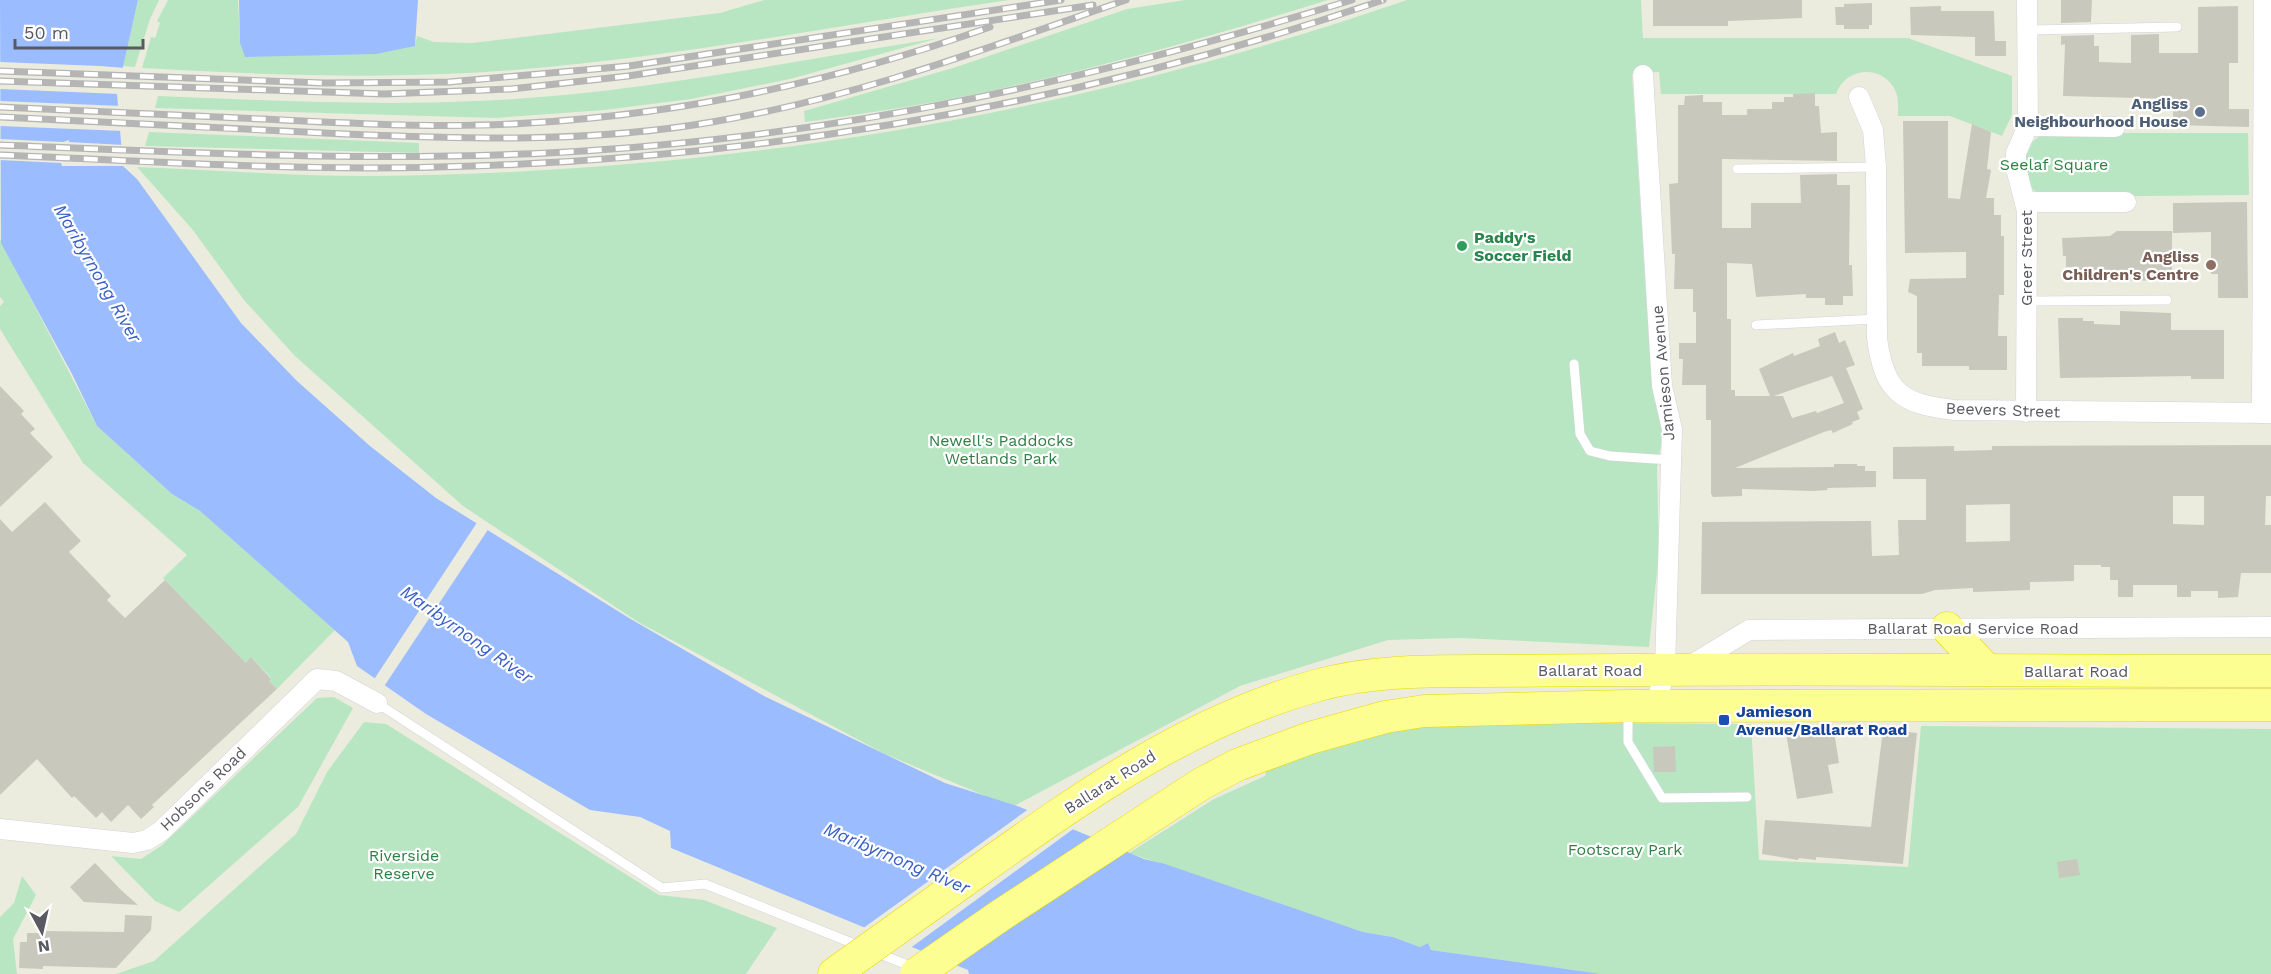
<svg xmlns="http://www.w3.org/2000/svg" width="2271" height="974" viewBox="0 0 2271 974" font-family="'Work Sans',sans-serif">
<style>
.green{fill:#b8e6c3}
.water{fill:#9bbdff}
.pier{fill:#ececde}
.building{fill:#c9c8bd;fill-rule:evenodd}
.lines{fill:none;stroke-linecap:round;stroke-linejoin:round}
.service-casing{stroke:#d2d2da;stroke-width:10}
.minor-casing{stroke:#d2d2da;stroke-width:21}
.trunk-casing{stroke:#ead600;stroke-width:33}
.service{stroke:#fff;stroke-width:9}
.minor{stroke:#fff;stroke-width:20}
.trunk{stroke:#fcfe91;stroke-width:32}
.rail-casing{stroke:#b5b5b6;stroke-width:7}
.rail{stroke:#fff;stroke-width:4.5;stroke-dasharray:14;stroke-linecap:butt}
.trunk-bridge-casing{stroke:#ead600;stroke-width:33;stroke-linecap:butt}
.trunk-bridge{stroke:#fcfe91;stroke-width:32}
.service-dot{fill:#5c6f8a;stroke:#fff;stroke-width:2}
.leisure-dot{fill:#2e9e5b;stroke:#fff;stroke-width:2}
.education-dot{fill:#8d6e63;stroke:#fff;stroke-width:2}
.transit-dot{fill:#1a4fb4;stroke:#fff;stroke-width:2}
.labels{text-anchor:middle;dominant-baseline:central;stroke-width:4.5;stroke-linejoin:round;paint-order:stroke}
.service-label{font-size:16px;font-weight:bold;fill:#4e5e75;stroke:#fff;text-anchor:end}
.park-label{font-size:16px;fill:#2e8145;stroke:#fff}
.leisure-label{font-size:16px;font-weight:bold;fill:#27864d;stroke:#fff;text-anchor:start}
.education-label{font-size:16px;font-weight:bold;fill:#785e54;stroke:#fff;text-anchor:end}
.street-label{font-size:16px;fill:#585961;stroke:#fff}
.transit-label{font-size:16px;font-weight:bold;fill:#164399;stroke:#fff;text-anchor:start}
.water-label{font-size:18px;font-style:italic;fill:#385ec8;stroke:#fff}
</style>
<rect width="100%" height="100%" fill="#ececde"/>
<!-- green -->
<g class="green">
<polygon points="138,0 159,0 150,19 135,67 123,66"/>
<path d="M 168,0 L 238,0 L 240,43 L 415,46 L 417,36 L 434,42 L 472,43 L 720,13 L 764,0 L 1009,0 C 845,24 680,57 514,70 C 390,80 266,75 142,68 L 151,37 L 155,38 L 160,23 L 157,21 Z"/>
<path d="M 1185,0 L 1328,0 C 1210,37 1092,70 971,95 C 917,106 861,114 805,122 L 804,111 L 953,68 L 1127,9 Z"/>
<path d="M 1407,0 L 1641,0 L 1643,38 L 1908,38 L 2012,76 L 2012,115 L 2002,136 L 1950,116 L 1898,116 C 1898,106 1899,97 1894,88 C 1880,64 1845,68 1836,94 L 1661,94 L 1659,72 L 1632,74 L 1650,356 L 1663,433 L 1657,468 L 1659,553 L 1649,647 L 1461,638 L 1388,640 L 1240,686 L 1012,807 L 885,754 L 638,622 L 463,506 L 295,356 L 244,300 L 192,229 L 137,167 C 215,170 293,176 371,176 C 727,173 1069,116 1407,0 Z"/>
<path d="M 939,38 L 790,79 L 691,99 L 604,110 L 496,118 L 155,108 L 158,96 C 264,100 370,106 476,101 C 631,95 786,62 939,38 Z"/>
<polygon points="149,132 419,143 419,153 145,146"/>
<path d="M 2046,133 L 2248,133 L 2249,195 L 2046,197 C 2012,183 2014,148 2046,133 Z"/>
<polygon points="0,239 97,426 172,494 200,511 335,630 277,689 269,681 271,678 252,658 246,663 163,578 187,555 83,463 0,329 0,306 4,302 0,297"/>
<polygon points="334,697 353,708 298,807 179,912 155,901 111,856 141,859 161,846 317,698"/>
<polygon points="364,722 386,724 659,895 704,900 777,928 746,974 116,974 154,961 296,834 327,772"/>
<polygon points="1460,722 1751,724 1759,860 1908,867 1921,726 2271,729 2271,974 1602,974 1431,950 1428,943 1420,947 1393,937 1363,932 1129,853 1214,799 1265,776 1267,769 1306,754 1390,731"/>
<polygon points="22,876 36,895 13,939 17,974 0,974 0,917 14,903"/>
</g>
<!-- water -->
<g class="water">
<polygon points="0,0 138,0 117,94 123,166 137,179 241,323 297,381 370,446 436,498 629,618 764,696 945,783 1020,807 1144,859 1165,864 1363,932 1393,937 1420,947 1428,943 1431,950 1602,974 969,974 968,970 671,848 670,831 640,817 590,810 426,714 357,666 348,642 200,511 172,494 97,426 72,374 1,243"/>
<polygon points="239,0 418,0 415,46 376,54 245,57 240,43"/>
</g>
<!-- pier -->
<g class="pier">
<polygon points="0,62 100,66 125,68 120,94 0,89"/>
<polygon points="0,101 121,106 123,131 0,126"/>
<polygon points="0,139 63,142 69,140 69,142 124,145 128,166 62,166 61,163 0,160"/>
<polygon points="478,521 489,528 383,688 373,681"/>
<polygon points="1030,808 1076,827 909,949 862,929"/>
</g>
<!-- building -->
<g class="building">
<polygon points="1653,0 1802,0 1802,18 1728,21 1728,26 1653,26"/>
<polygon points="2061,0 2092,0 2091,22 2061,23"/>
<polygon points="1872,3 1872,25 1869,25 1869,29 1844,29 1844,25 1836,25 1835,7 1844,7 1844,4"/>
<polygon points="1941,6 1941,11 1994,11 1995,41 2006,41 2006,56 1975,56 1975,37 1911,35 1910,7"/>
<polygon points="2238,6 2238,63 2229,63 2229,109 2249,109 2249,127 2173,125 2173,99 2063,96 2065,44 2061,45 2061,36 2094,35 2094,46 2099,46 2099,62 2131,63 2131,35 2159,34 2159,53 2198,53 2198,7"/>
<path d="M 1815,93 L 1815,106 L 1819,106 L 1821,133 L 1837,132 L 1837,161 L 1722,159 L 1722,228 L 1751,228 L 1751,203 L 1801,203 L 1800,175 L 1837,174 L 1837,185 L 1850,185 L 1849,265 L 1852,265 L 1853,296 L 1843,296 L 1843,305 L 1825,305 L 1825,298 L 1806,298 L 1806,294 L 1756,297 L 1752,264 L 1727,263 L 1727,319 L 1731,319 L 1731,390 L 1735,390 L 1735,396 L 1770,396 L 1759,369 L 1793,353 L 1794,356 L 1820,346 L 1818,339 L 1835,332 L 1839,343 L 1845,340 L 1855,365 L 1846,368 L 1863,409 L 1857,412 L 1860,419 L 1852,422 L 1853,424 L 1833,433 L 1831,430 L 1824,432 L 1735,468 L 1834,467 L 1834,464 L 1857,464 L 1857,466 L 1865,466 L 1865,471 L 1876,471 L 1876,487 L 1827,488 L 1828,490 L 1813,491 L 1742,489 L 1742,496 L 1713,497 L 1711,494 L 1711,420 L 1706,420 L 1706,385 L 1682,385 L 1683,359 L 1679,359 L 1679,343 L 1696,343 L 1696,312 L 1693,312 L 1693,289 L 1674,289 L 1675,254 L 1672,254 L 1669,184 L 1678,183 L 1678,105 L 1684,105 L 1685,96 L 1703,95 L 1703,102 L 1722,102 L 1722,115 L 1747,115 L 1747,109 L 1772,109 L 1772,102 L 1784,102 L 1784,97 L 1793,97 L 1793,94 ZM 1832,376 L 1844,403 L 1817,413 L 1816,411 L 1792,418 L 1783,396 L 1774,396 Z"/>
<polygon points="1903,121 1948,121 1948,198 1960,199 1972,124 1991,132 1987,169 1991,170 1986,198 1994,198 1994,215 2001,215 2001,236 2004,236 2004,295 1999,295 1998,336 2007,336 2007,370 1969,370 1969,366 1922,366 1922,353 1917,353 1917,296 1908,292 1910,279 1966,278 1966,252 1905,253"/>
<polygon points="2247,202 2248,298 2218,298 2218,274 2211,274 2211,232 2173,233 2173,203"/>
<polygon points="2117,231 2172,231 2172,280 2076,282 2076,267 2066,267 2066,256 2063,256 2062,238 2110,236"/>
<polygon points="2120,311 2171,313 2171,330 2224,330 2224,379 2191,379 2191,376 2060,378 2058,318 2083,318 2083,321 2094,321 2094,324 2120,325"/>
<polygon points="0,386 24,411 21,414 35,429 30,433 53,457 0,507"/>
<path d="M 2271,445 L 2271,496 L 2266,496 L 2265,525 L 2271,525 L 2271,573 L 2241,573 L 2238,597 L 2218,598 L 2218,591 L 2191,591 L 2191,597 L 2177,597 L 2177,585 L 2133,585 L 2133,597 L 2118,597 L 2118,580 L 2110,580 L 2110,567 L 2101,567 L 2101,565 L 2074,565 L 2074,581 L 2030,582 L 2030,590 L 1973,592 L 1973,588 L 1935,590 L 1922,594 L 1701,594 L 1702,522 L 1871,521 L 1872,556 L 1899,555 L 1898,520 L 1926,520 L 1926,479 L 1893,479 L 1893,447 L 1954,446 L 1954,451 L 1992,450 L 1992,446 ZM 2173,496 L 2204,496 L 2204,525 L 2173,524 ZM 2010,504 L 2010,541 L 1966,542 L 1966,505 Z"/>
<polygon points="45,502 81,541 69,552 111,596 107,600 125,618 165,580 246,663 251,657 271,679 269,681 277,689 152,805 154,807 141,819 128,805 111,822 102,812 96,818 74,796 72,798 37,759 0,795 0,519 12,532"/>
<polygon points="1833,725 1839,763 1828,765 1833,793 1797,799 1786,733"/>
<polygon points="1883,729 1917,733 1903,864 1816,857 1816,860 1799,858 1798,860 1762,854 1765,820 1871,827"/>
<polygon points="1675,746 1676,772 1654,772 1653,747"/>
<polygon points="2077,859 2080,875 2059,878 2057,862"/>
<polygon points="95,863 121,890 138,905 84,902 70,887"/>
<polygon points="125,915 152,916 151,930 116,968 43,966 43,969 19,968 20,942 27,942 27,933 44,933 44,931 124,932"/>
</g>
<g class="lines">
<!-- service casing -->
<g class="service-casing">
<g id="service">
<polyline points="2027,30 2177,27"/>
<polyline points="1737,169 1876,167"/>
<polyline points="2026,301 2167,300"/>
<polyline points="1756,325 1877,319"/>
<polyline points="1574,364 1580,434 1590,451 1610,456 1670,460"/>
<polyline points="377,703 662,888 705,884 862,947"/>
<polyline points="1628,712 1628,742 1662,798 1747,797"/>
<polyline points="875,952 915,968"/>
</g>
</g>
<!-- minor casing -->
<g class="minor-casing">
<g id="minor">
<polyline points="1643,75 1662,386 1672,429 1665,669 1656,706"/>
<path d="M 1859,97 L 1873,130 L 1876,167 L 1877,338 C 1884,392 1901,404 1954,410 L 2271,413"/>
<polyline points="2028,126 2115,127"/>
<polyline points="2025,202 2126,202"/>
<polyline points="2026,412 2027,211 2016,168 2016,153 2028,126 2027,0"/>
<polyline points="2262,413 2264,0"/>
<polyline points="1688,667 1749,630 2271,627"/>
<polyline points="0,829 133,843 147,840 161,831 317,679 336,681 377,703"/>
</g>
</g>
<!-- trunk casing -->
<g class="trunk-casing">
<g id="trunk">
<polyline points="1947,628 1987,670"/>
<path d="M 964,881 C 1075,802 1181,724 1315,686 C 1368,671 1423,671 1477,671 C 1525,671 1573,670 1621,670 C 1838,668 2054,671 2271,671"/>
<polyline points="1001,915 1201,784 1237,765 1310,738 1385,717 1424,711 1628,706 2271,705"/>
<polyline points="834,974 852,961"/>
</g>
</g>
<!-- service -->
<use href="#service" class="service"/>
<!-- minor -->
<use href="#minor" class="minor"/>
<!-- trunk -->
<use href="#trunk" class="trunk"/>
<!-- rail casing -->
<g class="rail-casing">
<g id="rail">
<polyline points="0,71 325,83 449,82 629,66 1061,0"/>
<polyline points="0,81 384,94 511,89 628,76 1093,5"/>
<path d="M 0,107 C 87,111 174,115 262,119 C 350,123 440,129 528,123 C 687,114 840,80 990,27"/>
<path d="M 0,117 C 115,122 230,129 345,134 C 468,139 590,143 712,122 C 855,98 990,47 1126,0"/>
<path d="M 0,145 C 195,153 389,163 584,151 C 851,134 1098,78 1352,0"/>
<path d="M 0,155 C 145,161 291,171 437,167 C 759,160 1077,105 1383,0"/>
</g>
</g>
<!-- rail -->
<use href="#rail" class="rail"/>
<!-- trunk-bridge casing -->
<g class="trunk-bridge-casing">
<g id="trunk-bridge">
<polyline points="852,961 964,881"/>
<polyline points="916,974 1001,915"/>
</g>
</g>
<!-- trunk-bridge -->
<use href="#trunk-bridge" class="trunk-bridge"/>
</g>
<!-- markers -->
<circle class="service-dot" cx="2200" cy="112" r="6"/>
<circle class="leisure-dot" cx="1462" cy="246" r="6"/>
<circle class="education-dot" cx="2211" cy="265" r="6"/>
<rect class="transit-dot" x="1718" y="714" width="12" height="12" rx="3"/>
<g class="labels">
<!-- service labels -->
<g class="service-label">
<text x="2188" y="103">Angliss<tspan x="2188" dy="18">Neighbourhood House</tspan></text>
</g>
<!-- park labels -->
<g class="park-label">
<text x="2054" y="164">Seelaf Square</text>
<text x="1001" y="440">Newell's Paddocks<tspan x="1001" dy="18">Wetlands Park</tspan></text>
<text x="1625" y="849">Footscray Park</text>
<text x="404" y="855">Riverside<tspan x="404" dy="18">Reserve</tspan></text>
</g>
<!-- leisure labels -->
<g class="leisure-label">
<text x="1474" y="237">Paddy's<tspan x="1474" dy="18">Soccer Field</tspan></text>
</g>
<!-- education labels -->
<g class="education-label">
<text x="2199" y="256">Angliss<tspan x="2199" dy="18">Children's Centre</tspan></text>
</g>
<!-- street labels -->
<g class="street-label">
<text transform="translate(2026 258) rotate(-90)">Greer Street</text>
<text transform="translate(1663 373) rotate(-95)">Jamieson Avenue</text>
<text transform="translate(2003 410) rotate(2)">Beevers Street</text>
<text x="1973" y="628">Ballarat Road Service Road</text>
<text x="1590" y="670">Ballarat Road</text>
<text x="2076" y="671">Ballarat Road</text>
<text transform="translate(1110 782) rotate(-32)">Ballarat Road</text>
<text transform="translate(203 789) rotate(-44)">Hobsons Road</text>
</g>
<!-- transit labels -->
<g class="transit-label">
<text x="1736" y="711">Jamieson<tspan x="1736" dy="18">Avenue/Ballarat Road</tspan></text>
</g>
<!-- water labels -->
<g class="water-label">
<text transform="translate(98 273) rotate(60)">Maribyrnong River</text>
<text transform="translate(467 634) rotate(35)">Maribyrnong River</text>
<text transform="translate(897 858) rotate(23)">Maribyrnong River</text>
</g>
</g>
<!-- north arrow -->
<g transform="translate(42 932) rotate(172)" stroke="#ffffff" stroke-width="4.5" paint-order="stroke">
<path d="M0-4.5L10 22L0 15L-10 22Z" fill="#585961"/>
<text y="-9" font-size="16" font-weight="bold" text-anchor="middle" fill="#585961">N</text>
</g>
<!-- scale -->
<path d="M15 39v9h128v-9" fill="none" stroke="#585961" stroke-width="3"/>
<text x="24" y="39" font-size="18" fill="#585961" stroke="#ffffff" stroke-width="4.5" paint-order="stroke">50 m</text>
</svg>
